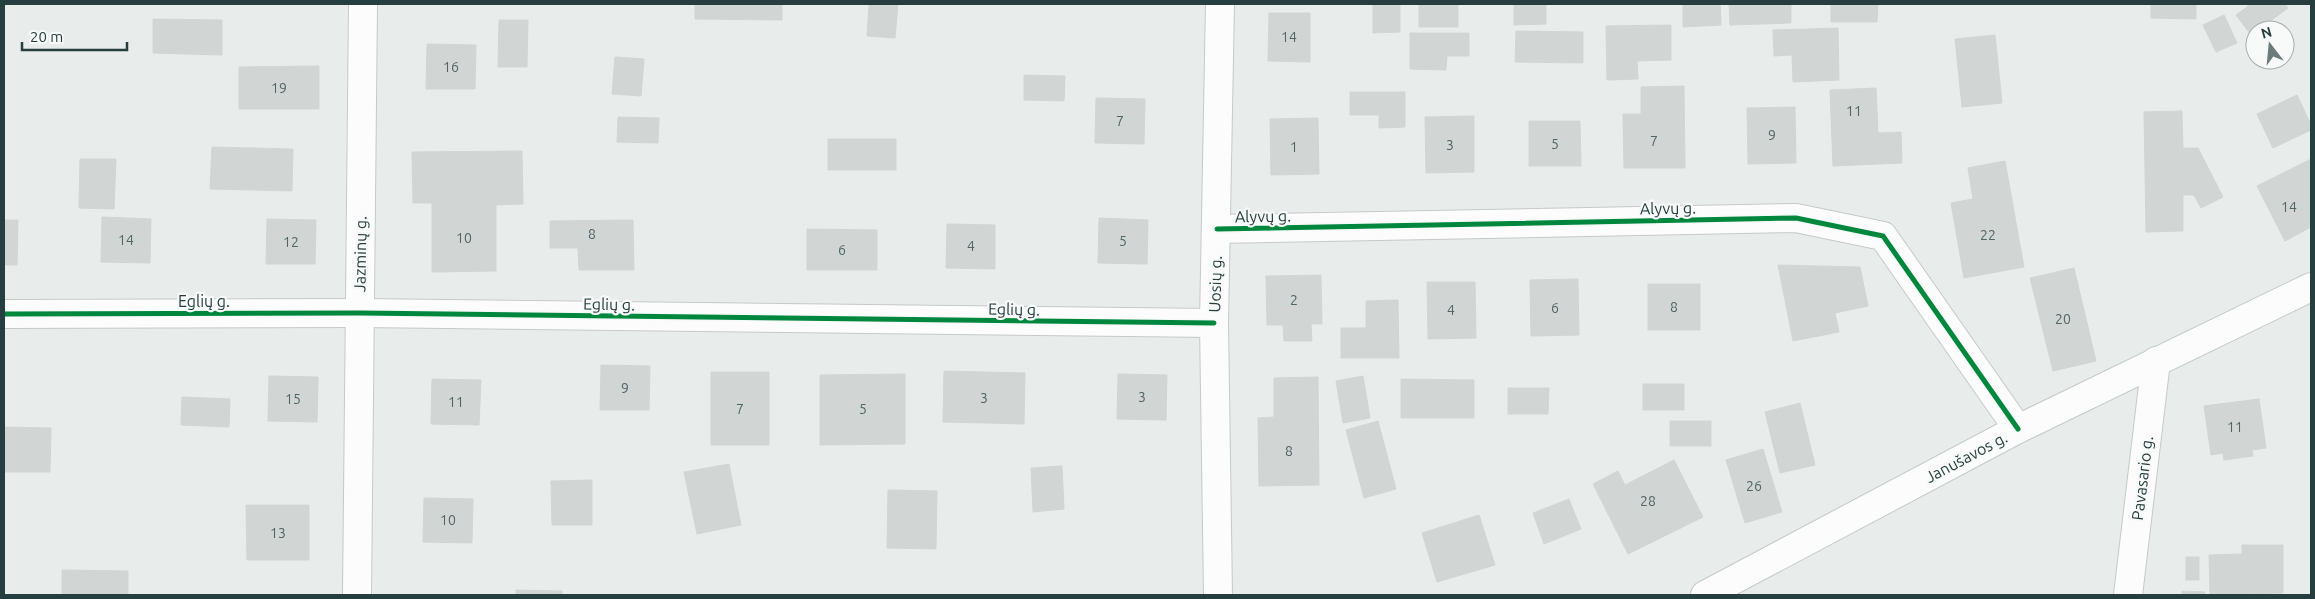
<svg xmlns="http://www.w3.org/2000/svg" width="2315" height="599" viewBox="0 0 2315 599" font-family="Ubuntu,sans-serif">
<style>
.building{fill:#d1d5d4;stroke:#d1d6d4}
.lines{fill:none;stroke-linecap:round;stroke-linejoin:round}
.minor-casing{stroke:#c5cac8;stroke-width:30}
.minor{stroke:#fcfcfc;stroke-width:28}
.cycleway-casing{stroke:#f7faf9;stroke-width:8}
.cycleway{stroke:#00873e;stroke-width:5}
.labels{text-anchor:middle;dominant-baseline:central;stroke-width:4.5;stroke-linejoin:round;paint-order:stroke}
.number-label{font-size:14px;fill:#526464}
.street-label{font-size:16px;fill:#273e3e;stroke:#f7faf9}
</style>
<rect width="100%" height="100%" fill="#e8edeb"/>
<!-- building -->
<g class="building">
<polygon points="695,4 782,4 782,20 695,19"/>
<polygon points="869,4 898,4 895,38 867,36"/>
<polygon points="1373,4 1400,4 1400,32 1373,33"/>
<rect x="1419" y="4" width="39" height="23"/>
<polygon points="1514,4 1546,4 1546,24 1514,25"/>
<polygon points="1683,4 1720,4 1721,25 1683,27"/>
<polygon points="1729,4 1791,4 1791,23 1730,25"/>
<polygon points="1831,4 1878,4 1877,22 1831,22"/>
<polygon points="2151,4 2196,4 2196,19 2151,18"/>
<polygon points="2251,4 2285,4 2288,8 2258,30 2255,30 2251,35 2236,15"/>
<polygon points="1269,13 1310,13 1310,62 1268,61"/>
<polygon points="2224,15 2237,43 2216,52 2203,25"/>
<polygon points="153,19 222,20 222,55 153,53"/>
<polygon points="499,20 528,20 527,67 498,67"/>
<polygon points="1671,25 1671,60 1637,61 1638,79 1607,80 1606,26"/>
<polygon points="1838,28 1839,80 1793,82 1792,55 1774,56 1773,30"/>
<polygon points="1516,31 1583,32 1583,63 1515,62"/>
<polygon points="1410,33 1469,33 1469,56 1447,56 1446,70 1410,69"/>
<polygon points="1995,35 2002,103 1962,107 1955,39"/>
<polygon points="427,44 476,45 475,89 426,89"/>
<polygon points="615,57 644,59 641,96 612,94"/>
<polygon points="319,66 319,109 239,109 239,67"/>
<polygon points="1024,75 1065,76 1064,101 1024,100"/>
<polygon points="1684,86 1685,168 1624,168 1623,114 1641,114 1641,87"/>
<polygon points="1876,88 1878,133 1901,132 1902,163 1833,166 1830,90"/>
<polygon points="1350,92 1405,92 1405,127 1379,128 1379,115 1350,115"/>
<polygon points="2297,95 2311,125 2311,130 2273,148 2257,114"/>
<polygon points="1096,98 1145,99 1144,144 1095,143"/>
<polygon points="1795,107 1796,163 1748,164 1747,108"/>
<polygon points="2182,111 2183,148 2198,148 2223,197 2201,208 2194,195 2183,195 2183,231 2146,232 2144,112"/>
<polygon points="1474,116 1474,172 1426,173 1425,117"/>
<polygon points="618,117 659,118 658,143 617,142"/>
<polygon points="1318,118 1319,174 1271,175 1270,119"/>
<polygon points="1529,121 1580,121 1581,166 1529,166"/>
<rect x="828" y="139" width="68" height="31"/>
<polygon points="212,147 293,149 292,191 210,189"/>
<polygon points="522,151 523,204 496,205 496,271 432,272 432,203 413,203 412,152"/>
<polygon points="80,159 116,159 114,209 79,208"/>
<polygon points="2311,159 2311,227 2285,241 2257,186"/>
<polygon points="2005,161 2024,267 1964,278 1951,203 1973,199 1968,168"/>
<polygon points="102,217 151,219 150,263 101,262"/>
<polygon points="1099,218 1148,220 1147,264 1098,263"/>
<polygon points="267,219 316,220 315,264 266,264"/>
<polygon points="4,220 18,220 17,265 4,265"/>
<polygon points="633,220 634,270 579,270 578,248 550,248 550,221"/>
<polygon points="947,224 995,225 995,269 946,268"/>
<polygon points="807,229 877,230 877,270 807,270"/>
<polygon points="1778,265 1860,267 1868,306 1835,313 1839,332 1793,341"/>
<polygon points="2074,268 2096,361 2053,371 2030,278"/>
<polygon points="1321,275 1322,324 1311,324 1312,341 1284,341 1283,325 1267,325 1266,276"/>
<polygon points="1578,279 1579,335 1531,336 1530,280"/>
<polygon points="1427,282 1475,282 1476,338 1428,339"/>
<rect x="1648" y="284" width="52" height="46"/>
<polygon points="1398,300 1399,358 1341,358 1341,328 1366,328 1366,301"/>
<polygon points="601,365 650,366 649,410 600,410"/>
<polygon points="944,371 1025,373 1024,424 943,422"/>
<rect x="711" y="372" width="58" height="73"/>
<polygon points="905,374 905,444 820,445 820,375"/>
<polygon points="1118,374 1167,375 1166,420 1117,419"/>
<polygon points="269,376 318,377 317,422 268,421"/>
<polygon points="1363,376 1370,418 1343,423 1336,381"/>
<polygon points="1318,377 1319,485 1259,486 1258,418 1274,417 1274,378"/>
<polygon points="432,379 481,380 479,425 431,424"/>
<polygon points="1401,379 1474,380 1474,418 1401,418"/>
<rect x="1643" y="384" width="41" height="26"/>
<polygon points="1508,388 1549,388 1548,414 1508,414"/>
<polygon points="182,397 230,399 229,427 181,425"/>
<polygon points="2259,399 2266,448 2252,450 2253,456 2224,460 2223,453 2211,455 2204,406"/>
<polygon points="1800,403 1815,465 1780,473 1765,412"/>
<polygon points="1378,421 1396,489 1364,498 1346,430"/>
<rect x="1670" y="421" width="41" height="25"/>
<polygon points="4,427 51,428 50,472 4,472"/>
<polygon points="1763,449 1782,512 1745,523 1726,460"/>
<polygon points="1674,460 1703,517 1628,554 1593,484 1618,471 1625,485"/>
<polygon points="729,464 741,525 697,534 684,472"/>
<polygon points="1062,466 1064,509 1033,512 1031,468"/>
<polygon points="592,480 592,525 552,525 551,481"/>
<polygon points="888,490 937,491 936,549 887,548"/>
<polygon points="424,498 473,499 472,543 423,542"/>
<polygon points="1569,499 1581,529 1544,544 1533,513"/>
<polygon points="246,505 309,505 309,560 247,560"/>
<polygon points="1479,515 1495,565 1437,582 1422,533"/>
<polygon points="2242,545 2283,545 2283,593 2210,595 2209,555 2242,554"/>
<rect x="2186" y="557" width="13" height="23"/>
<polygon points="62,570 128,571 128,595 62,595"/>
<polygon points="516,590 562,591 562,595 516,595"/>
<polygon points="2182,591 2205,592 2204,595 2182,595"/>
</g>
<g class="lines">
<!-- minor casing -->
<g class="minor-casing">
<g id="minor">
<polyline points="1217,229 1796,218 1883,236 2018,429"/>
<polyline points="4,314 360,313 1214,323"/>
<polyline points="357,595 363,4"/>
<polyline points="1218,595 1214,323 1220,4"/>
<polyline points="1705,595 2018,429 2311,287"/>
<polyline points="2128,595 2156,361"/>
</g>
</g>
<!-- minor -->
<use href="#minor" class="minor"/>
<!-- cycleway casing -->
<g class="cycleway-casing">
<g id="cycleway">
<polyline points="1217,229 1796,218 1883,236 2018,429"/>
<polyline points="4,314 360,313 1214,323"/>
</g>
</g>
<!-- cycleway -->
<use href="#cycleway" class="cycleway"/>
</g>
<g class="labels">
<!-- number labels -->
<g class="number-label">
<text x="1289" y="37">14</text>
<text x="451" y="67">16</text>
<text x="279" y="88">19</text>
<text x="1854" y="111">11</text>
<text x="1120" y="121">7</text>
<text x="1772" y="135">9</text>
<text x="1654" y="141">7</text>
<text x="1555" y="144">5</text>
<text x="1450" y="145">3</text>
<text x="1294" y="147">1</text>
<text x="2289" y="207">14</text>
<text x="592" y="234">8</text>
<text x="1988" y="235">22</text>
<text x="464" y="238">10</text>
<text x="126" y="240">14</text>
<text x="1123" y="241">5</text>
<text x="291" y="242">12</text>
<text x="971" y="246">4</text>
<text x="842" y="250">6</text>
<text x="1294" y="300">2</text>
<text x="1674" y="307">8</text>
<text x="1555" y="308">6</text>
<text x="1451" y="310">4</text>
<text x="2063" y="319">20</text>
<text x="625" y="388">9</text>
<text x="1142" y="397">3</text>
<text x="984" y="398">3</text>
<text x="293" y="399">15</text>
<text x="456" y="402">11</text>
<text x="740" y="409">7</text>
<text x="863" y="409">5</text>
<text x="2235" y="427">11</text>
<text x="1289" y="451">8</text>
<text x="1754" y="486">26</text>
<text x="1648" y="501">28</text>
<text x="448" y="520">10</text>
<text x="278" y="533">13</text>
</g>
<!-- street labels -->
<g class="street-label">
<text transform="translate(1668 208) rotate(-1)">Alyvų g.</text>
<text transform="translate(1263 216) rotate(-1)">Alyvų g.</text>
<text transform="translate(360 254) rotate(-89)">Jazminų g.</text>
<text transform="translate(1215 284) rotate(-88)">Uosių g.</text>
<text x="204" y="301">Eglių g.</text>
<text transform="translate(609 304) rotate(1)">Eglių g.</text>
<text transform="translate(1014 309) rotate(1)">Eglių g.</text>
<text transform="translate(1966 457) rotate(-28)">Janušavos g.</text>
<text transform="translate(2142 478) rotate(-83)">Pavasario g.</text>
</g>
</g>
<!-- border -->
<rect width="2315" height="599" fill="none" stroke="#273e3e" stroke-width="10"/>
<!-- north arrow -->
<g transform="translate(2270 45) rotate(344)"><circle r="24" fill="#f7faf9" stroke="#a4afae"/>
<path d="M0-4L9 19L0 12L-9 19Z" fill="#6b7b7b"/>
<text y="-8" font-size="14" font-weight="bold" text-anchor="middle" fill="#273e3e">N</text>
</g>
<!-- scale -->
<path d="M22 42v8h105v-8" fill="none" stroke="#273e3e" stroke-width="2.5"/>
<text x="30" y="42" font-size="15" fill="#273e3e" stroke="#f7faf9" stroke-width="4" paint-order="stroke">20 m</text>
</svg>
